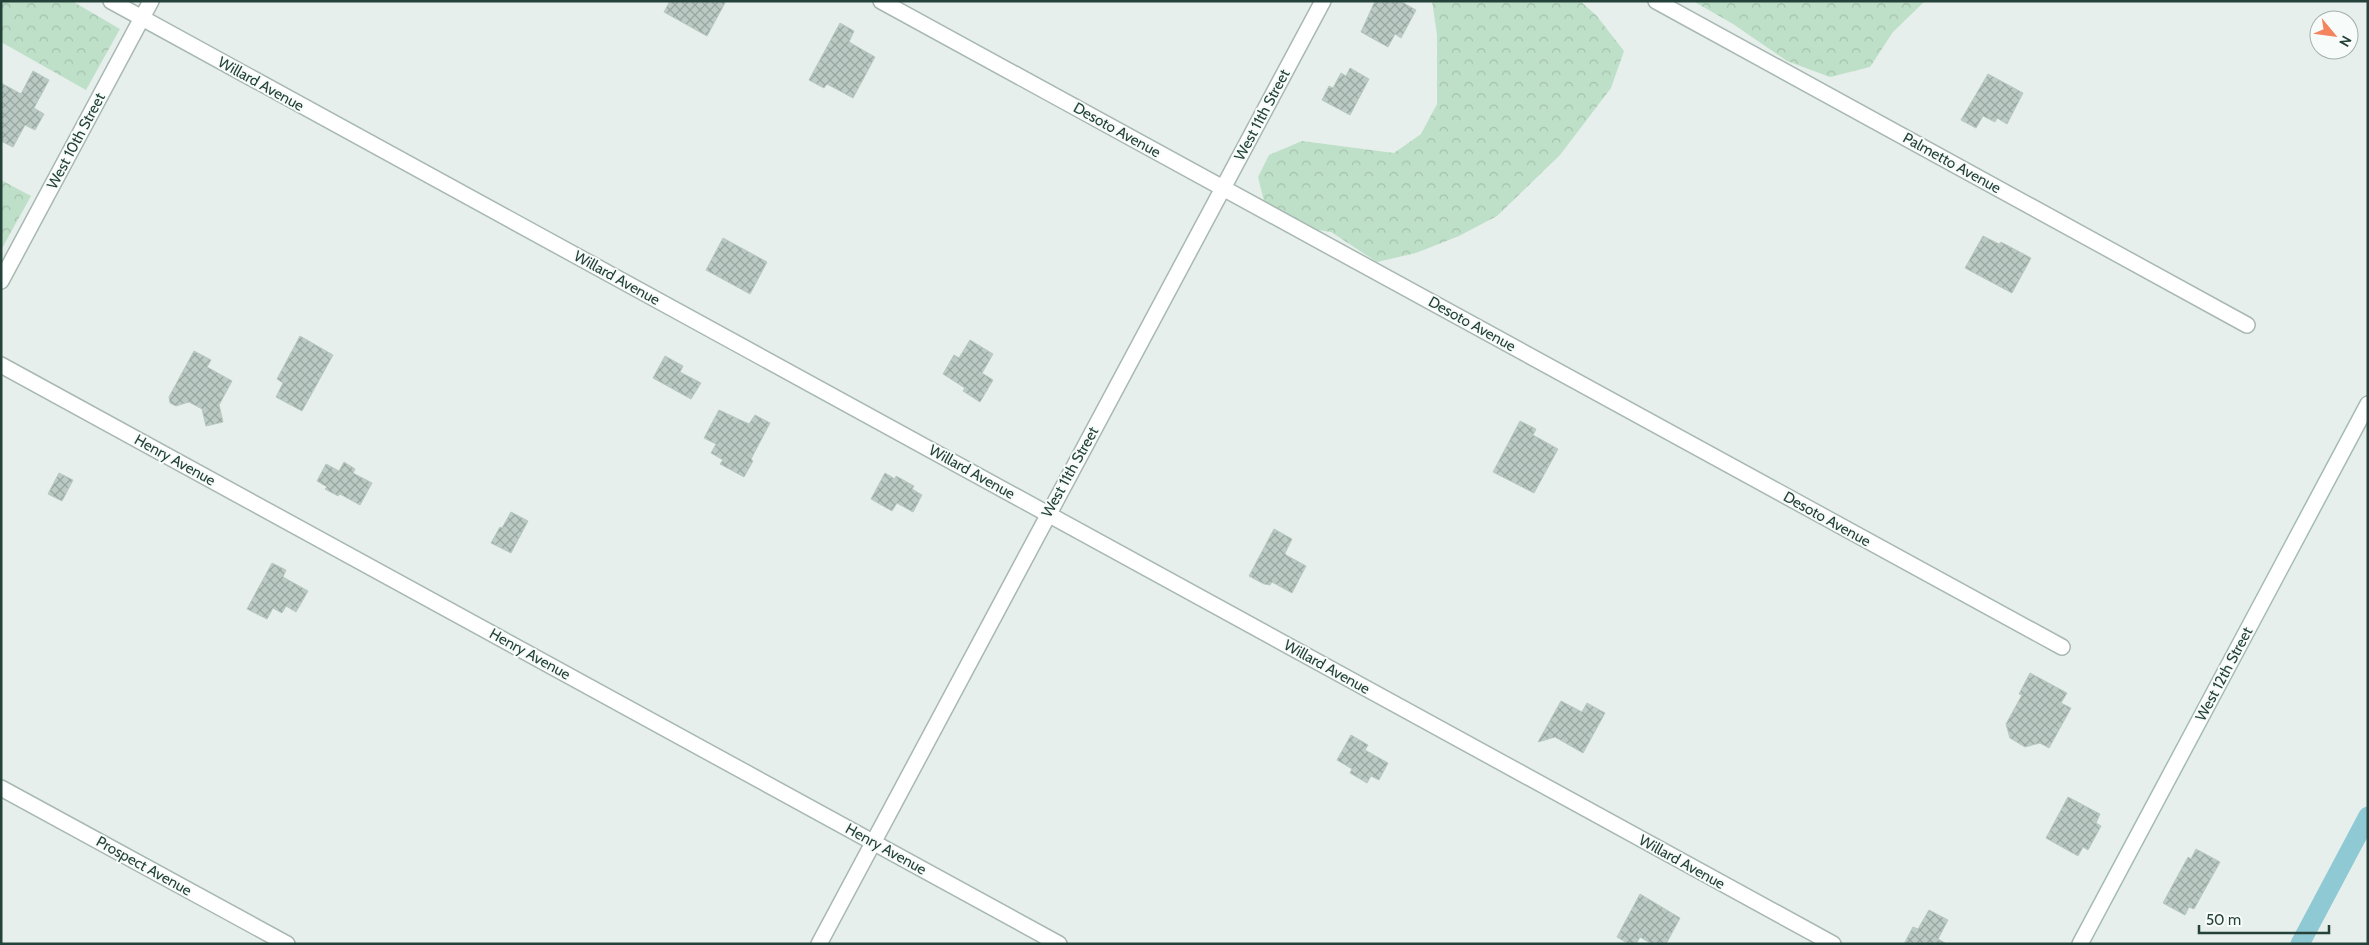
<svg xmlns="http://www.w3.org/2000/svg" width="2369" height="945" viewBox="0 0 2369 945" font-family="Cabin,sans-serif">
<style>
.forest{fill:url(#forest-crowns)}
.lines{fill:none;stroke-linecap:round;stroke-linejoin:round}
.canal{stroke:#8ec9d4;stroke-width:19}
.building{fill:url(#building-cross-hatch);stroke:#b8c9c2}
.street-casing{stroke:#a8b8b2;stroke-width:18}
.secondary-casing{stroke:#a4bbb3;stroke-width:18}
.street{stroke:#fff;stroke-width:15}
.secondary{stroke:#fff;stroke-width:15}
.labels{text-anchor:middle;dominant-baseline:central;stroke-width:4;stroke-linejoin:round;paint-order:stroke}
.street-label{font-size:15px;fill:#24423a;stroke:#f7fbf9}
</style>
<defs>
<pattern id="forest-crowns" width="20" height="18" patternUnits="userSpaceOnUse" patternTransform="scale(1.25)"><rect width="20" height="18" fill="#bfe0c8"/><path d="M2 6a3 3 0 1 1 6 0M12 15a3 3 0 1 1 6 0" fill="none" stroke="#a4c1ad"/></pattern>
<pattern id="building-cross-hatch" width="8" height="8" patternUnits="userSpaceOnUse" patternTransform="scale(1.25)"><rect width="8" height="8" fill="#bbcac4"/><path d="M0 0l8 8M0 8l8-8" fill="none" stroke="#98a6a0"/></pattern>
</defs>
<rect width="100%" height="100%" fill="#e6efeb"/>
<!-- forest -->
<g class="forest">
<polygon points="1,1 72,1 120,29 86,90 1,42"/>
<polygon points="1432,1 1580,1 1596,15 1624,51 1611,88 1560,155 1497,216 1459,236 1416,253 1377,262 1331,232 1311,229 1265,205 1258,177 1269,155 1302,141 1394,153 1421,134 1437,104 1437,35"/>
<polygon points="1693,1 1925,1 1893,32 1870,67 1830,77 1787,61 1733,24"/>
<polygon points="1,180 31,196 1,250"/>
</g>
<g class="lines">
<!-- canal -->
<polyline class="canal" points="2300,944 2368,816"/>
</g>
<!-- building -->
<g class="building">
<polygon points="670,1 726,1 707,36 664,12"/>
<polygon points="1375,1 1400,1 1416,10 1401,38 1395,34 1388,47 1361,32"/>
<polygon points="840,23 854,31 849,42 875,57 853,98 827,84 824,88 809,80"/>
<polygon points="1350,68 1369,79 1350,115 1322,100 1329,86 1333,88 1341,73 1346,76"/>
<polygon points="33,71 49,80 34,108 44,114 35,130 25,125 13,147 1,141 1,83 21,94"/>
<polygon points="1988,74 2023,93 2007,124 1997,118 1995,122 1983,116 1976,128 1961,120"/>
<polygon points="1983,236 1999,244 2001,242 2031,258 2012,293 1965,268"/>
<polygon points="723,238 767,262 750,294 706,270"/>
<polygon points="300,336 333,355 302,411 276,397 283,383 277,379"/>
<polygon points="970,340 993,354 982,373 993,380 980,402 963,391 965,388 943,374 954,355 959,358"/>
<polygon points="194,351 211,360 207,367 232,381 219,405 223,422 206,426 202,409 189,402 176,406 170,403 169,397"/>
<polygon points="665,356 683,366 680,372 701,383 691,399 653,378"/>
<polygon points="719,410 749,424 755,415 770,423 751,459 753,461 744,477 720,464 723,460 711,453 716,444 704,438"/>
<polygon points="1520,421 1536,429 1533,435 1558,449 1534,493 1493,472"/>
<polygon points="344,462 355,469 353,473 372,483 360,505 340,494 338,496 325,489 327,487 317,481 326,464 339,471"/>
<polygon points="59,473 73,480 62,501 48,494"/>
<polygon points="885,473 895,479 896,476 914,486 912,489 922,495 913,512 897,503 892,511 871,499"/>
<polygon points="511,512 528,521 511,553 491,543 500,527 502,528"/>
<polygon points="1274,529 1292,539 1285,553 1286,555 1306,566 1292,593 1272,582 1270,585 1264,584 1249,576"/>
<polygon points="272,563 286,570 283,577 308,591 296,612 286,606 282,613 273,608 267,619 247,609"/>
<polygon points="2030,673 2067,693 2061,703 2071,708 2049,748 2040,743 2025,747 2010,738 2006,724 2022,695 2019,694"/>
<polygon points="1561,701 1582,712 1587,703 1605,713 1583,753 1555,737 1538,742"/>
<polygon points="1351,735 1368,745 1365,750 1388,763 1379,780 1371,776 1367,783 1350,773 1352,769 1337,760"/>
<polygon points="2068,797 2100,814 2096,823 2101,826 2088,850 2083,847 2078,856 2046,838"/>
<polygon points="2196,849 2220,862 2194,909 2189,907 2185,915 2163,903 2188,857 2191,859"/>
<polygon points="1640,894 1680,918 1666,944 1652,944 1640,937 1636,944 1629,944 1617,937"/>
<polygon points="1929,910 1948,920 1938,939 1947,944 1904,944 1913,927 1918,929"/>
</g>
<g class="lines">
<!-- street casing -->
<g class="street-casing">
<g id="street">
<polyline points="111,1 1833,944"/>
<polyline points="881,1 2062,647"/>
<polyline points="1656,1 2247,325"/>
<polyline points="1,281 151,1"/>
<polyline points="1,365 1059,944"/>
<polyline points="1,788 287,944"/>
<polyline points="819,944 1323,1"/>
</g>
</g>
<!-- secondary casing -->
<g class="secondary-casing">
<polyline id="secondary" points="2080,944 2368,404"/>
</g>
<!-- street -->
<use href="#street" class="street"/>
<!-- secondary -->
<use href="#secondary" class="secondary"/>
</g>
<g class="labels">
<!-- street labels -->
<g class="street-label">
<text transform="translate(261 84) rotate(29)">Willard Avenue</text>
<text transform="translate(1262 115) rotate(-62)">West 11th Street</text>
<text transform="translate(1117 130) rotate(29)">Desoto Avenue</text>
<text transform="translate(76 141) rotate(-62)">West 10th Street</text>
<text transform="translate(1952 163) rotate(29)">Palmetto Avenue</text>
<text transform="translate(617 278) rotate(29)">Willard Avenue</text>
<text transform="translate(1472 324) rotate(29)">Desoto Avenue</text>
<text transform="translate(175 460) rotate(29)">Henry Avenue</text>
<text transform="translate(972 472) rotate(29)">Willard Avenue</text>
<text transform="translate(1070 472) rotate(-61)">West 11th Street</text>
<text transform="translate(1827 519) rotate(29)">Desoto Avenue</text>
<text transform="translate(530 654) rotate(29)">Henry Avenue</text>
<text transform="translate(1327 667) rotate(29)">Willard Avenue</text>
<text transform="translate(2224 674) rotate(-62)">West 12th Street</text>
<text transform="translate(886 849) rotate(29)">Henry Avenue</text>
<text transform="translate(1682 862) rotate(29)">Willard Avenue</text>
<text transform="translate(144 866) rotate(29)">Prospect Avenue</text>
</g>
</g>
<!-- border -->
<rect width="2369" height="945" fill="none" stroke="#24423a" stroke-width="5"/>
<!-- north arrow -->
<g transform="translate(2334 35) rotate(119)"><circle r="24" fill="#f7fbf9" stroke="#a3b1ad"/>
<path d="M0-4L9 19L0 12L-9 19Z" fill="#f4845f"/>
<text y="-8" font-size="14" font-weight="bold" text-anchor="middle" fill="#24423a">N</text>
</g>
<!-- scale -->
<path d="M2199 925v8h130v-8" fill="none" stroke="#24423a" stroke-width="2.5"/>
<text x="2206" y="925" font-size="15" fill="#24423a" stroke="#f7fbf9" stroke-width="4" paint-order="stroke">50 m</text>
</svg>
